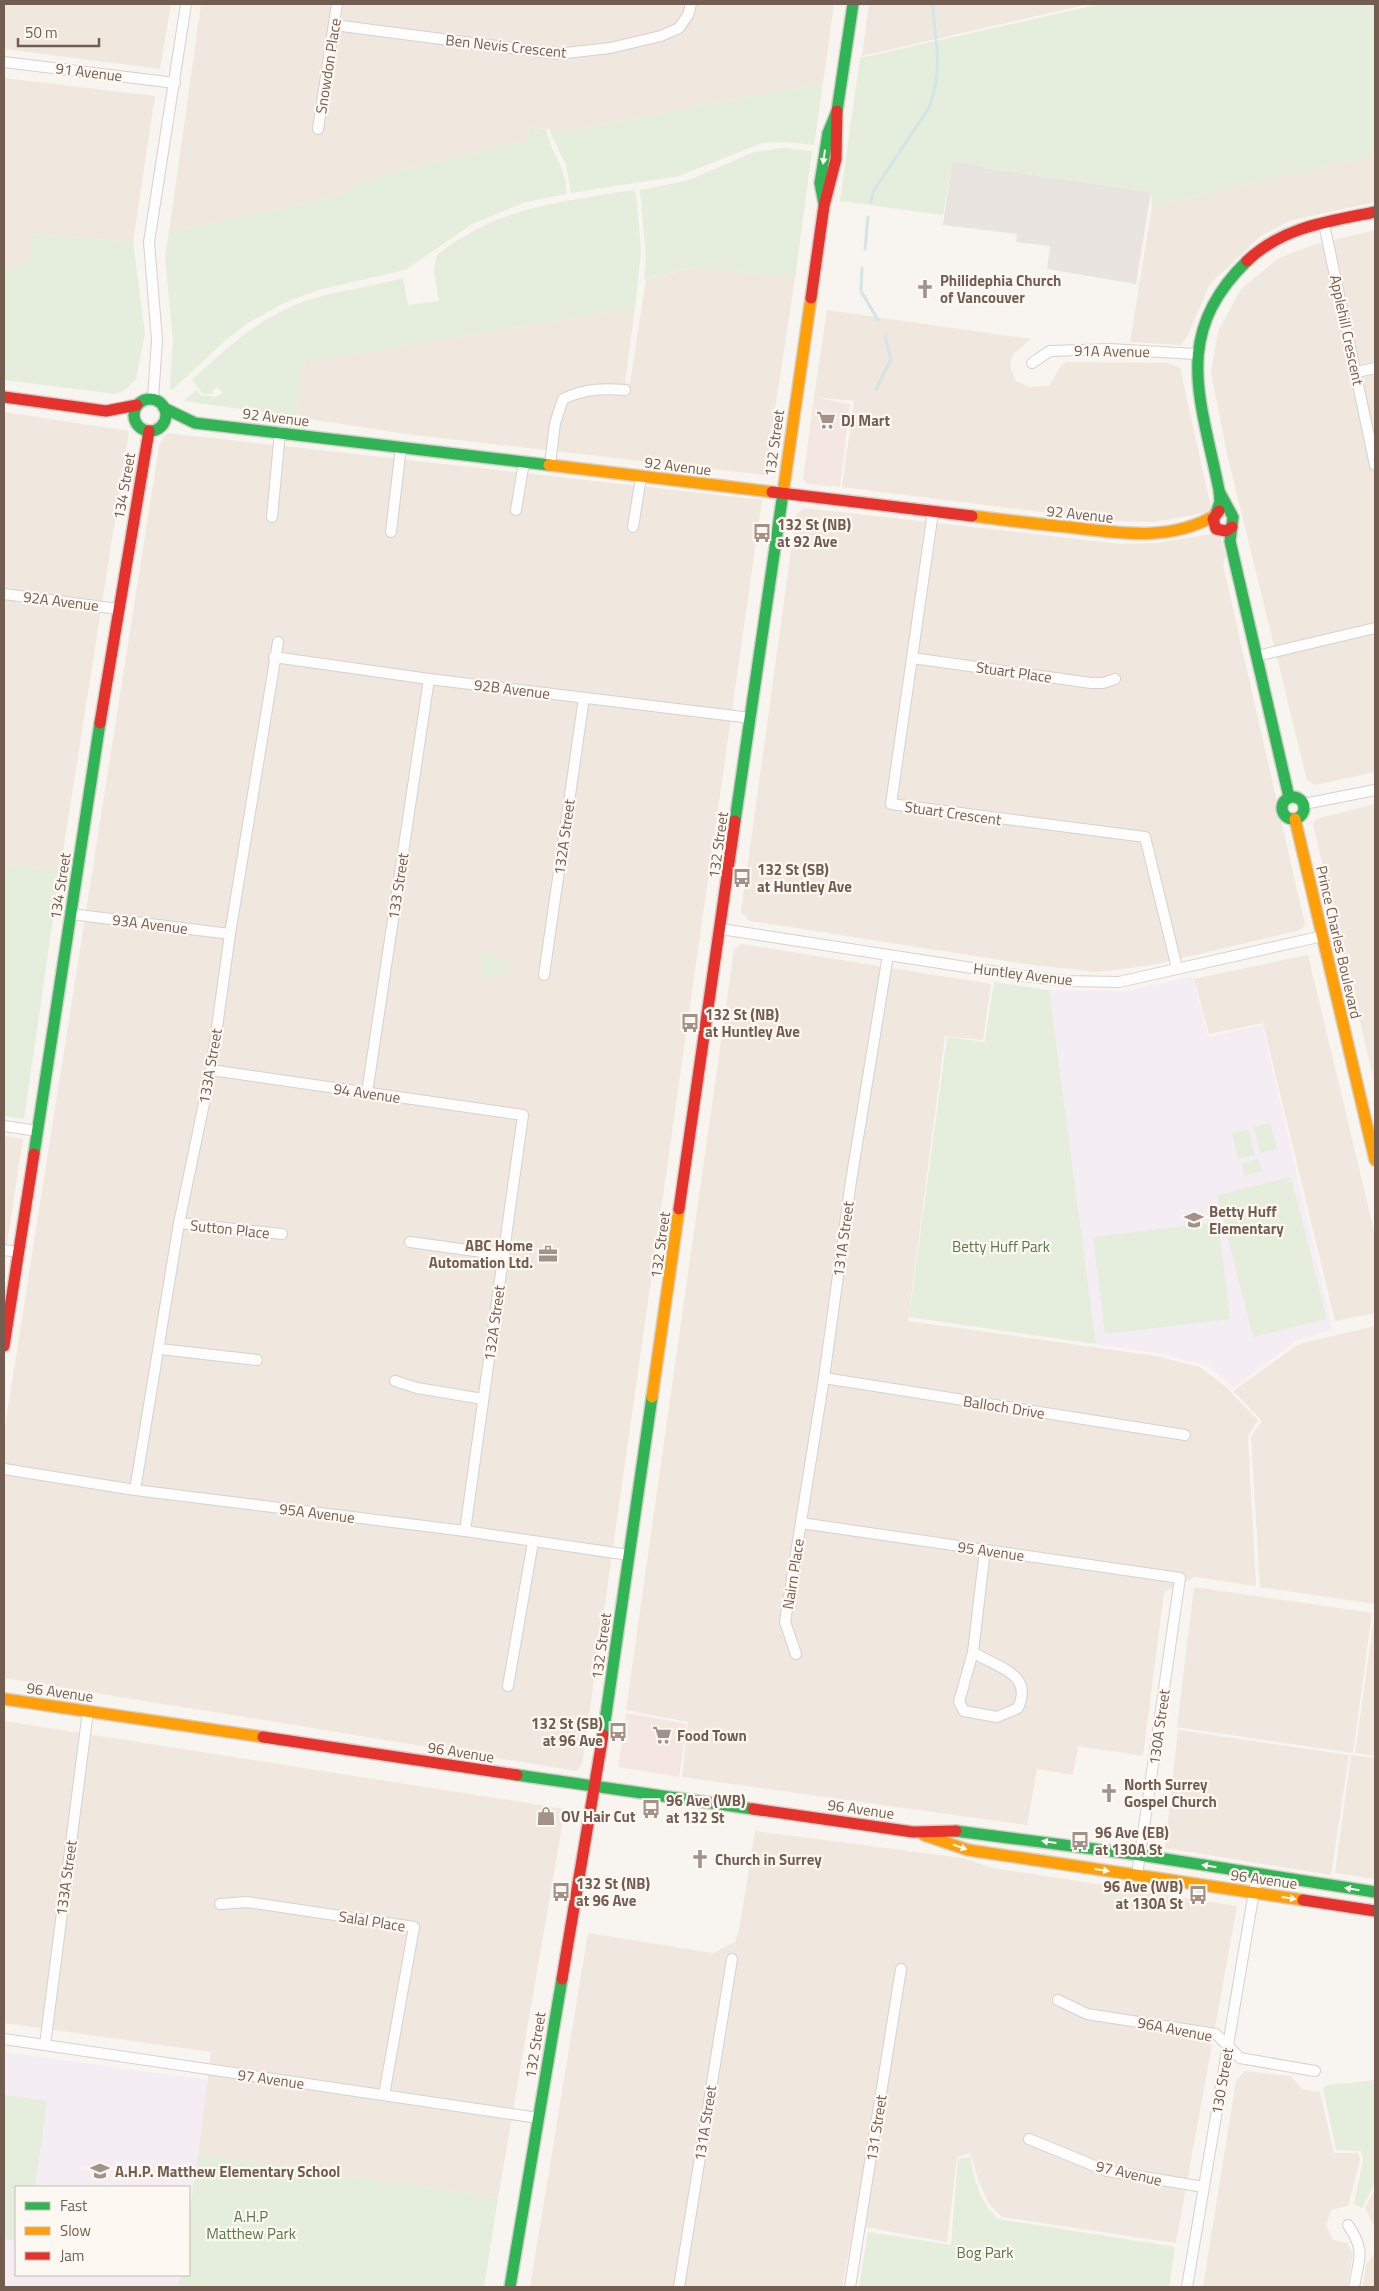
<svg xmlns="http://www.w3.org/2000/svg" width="1379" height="2291" viewBox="0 0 1379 2291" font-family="'Titillium Web',sans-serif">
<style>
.residential{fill:#f0e7de}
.commercial{fill:#f4e7e2}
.industrial{fill:#eae4e0}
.education{fill:#f5edf4}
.green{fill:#e5eddc}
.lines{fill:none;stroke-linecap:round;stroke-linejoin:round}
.stream{stroke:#d2e5e7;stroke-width:3}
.street-casing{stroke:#d7d1cd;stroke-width:12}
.fast-casing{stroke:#d5d0ca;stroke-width:14}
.slow-casing{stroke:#d5d0ca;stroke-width:14}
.jam-casing{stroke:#d5d0ca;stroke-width:14}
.street{stroke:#fefdfd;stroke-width:10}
.fast{stroke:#30b455;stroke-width:11}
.slow{stroke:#ff9f0a;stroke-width:11}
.jam{stroke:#e5322d;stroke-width:11}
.oneway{fill:#fdf9f2}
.labels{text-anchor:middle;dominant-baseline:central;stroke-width:4.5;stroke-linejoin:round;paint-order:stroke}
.street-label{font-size:15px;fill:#735d51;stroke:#fdf9f2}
.poi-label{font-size:15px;font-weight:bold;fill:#735d51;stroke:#fdf9f2;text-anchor:start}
.park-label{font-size:15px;fill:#57784a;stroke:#fdf9f2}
</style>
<rect width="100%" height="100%" fill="#f8f4f0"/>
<!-- residential -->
<g class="residential">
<polygon points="4,4 171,4 160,69 4,49"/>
<polygon points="201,4 834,4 823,83 567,131 529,127 527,141 391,172 328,198 169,232"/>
<polygon points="869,4 1089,4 862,56"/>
<polygon points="4,78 155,96 133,242 32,234 28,263 4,270"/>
<polygon points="1375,155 1375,202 1289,221 1261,236 1210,284 1188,335 1181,345 1130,342 1152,206"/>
<polygon points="1375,230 1375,772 1315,785 1307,780 1227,454 1211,372 1218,331 1241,289 1279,258 1313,245"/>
<polygon points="697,267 795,278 765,475 413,435 296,417 301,362 635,308 625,383 630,384 646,279"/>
<polygon points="827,310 1031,339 1012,355 1010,367 1016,381 1030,387 1049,386 1061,366 1066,362 1169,363 1180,368 1211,508 1209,512 1153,522 1115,521 842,487 854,401 814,397"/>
<polygon points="4,412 129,431 60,871 4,865"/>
<polygon points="168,433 762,500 582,1765 577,1771 4,1678 4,1433 159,447 163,437"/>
<polygon points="804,508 1121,544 1157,543 1213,534 1220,536 1226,555 1223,565 1305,925 1301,930 1153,965 1097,972 1033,965 750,921 741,912 796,515"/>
<polygon points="1375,804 1375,1085 1313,824 1316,819"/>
<polygon points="741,944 991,984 983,1040 945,1036 908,1321 1155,1356 1200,1367 1226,1387 1258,1420 1248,1436 1256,1586 1195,1577 1164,1592 1143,1756 1078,1746 1073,1775 1037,1769 1027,1825 682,1777 688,1722 626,1710 734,950"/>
<polygon points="1308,955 1375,1235 1375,1313 1335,1321 1263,1023 1209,1034 1194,979"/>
<polygon points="4,1136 23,1139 4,1262"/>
<polygon points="1375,1326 1375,1604 1260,1587 1251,1437 1262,1421 1233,1391 1299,1344"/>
<polygon points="1194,1587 1372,1613 1353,1753 1177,1727"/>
<polygon points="1375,1612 1375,1756 1355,1753"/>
<polygon points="4,1721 565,1809 498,2198 198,2154 211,2052 4,2023"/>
<polygon points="1178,1730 1349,1755 1331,1875 1165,1848"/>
<polygon points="1351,1755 1375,1758 1375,1879 1335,1873"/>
<polygon points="755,1831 963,1858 993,1868 1237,1906 1176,2243 1002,2217 989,2204 979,2182 970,2153 957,2157 947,2242 854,2225 842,2287 530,2287 588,1933 713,1953 735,1942 739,1930"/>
<polygon points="1245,2071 1291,2076 1302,2089 1320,2092 1334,2153 1358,2153 1360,2160 1348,2206 1331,2210 1326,2225 1333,2240 1347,2243 1353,2254 1347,2287 1203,2287 1236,2080"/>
<polygon points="1375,2189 1375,2228 1365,2208"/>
<polygon points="1375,2253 1375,2287 1363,2287 1366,2265"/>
</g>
<!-- commercial -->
<g class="commercial">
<polygon points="814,397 850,404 840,487 807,484 803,479"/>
<polygon points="626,1713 687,1724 679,1777 618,1767"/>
</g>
<!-- industrial -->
<polygon class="industrial" points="952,161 984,166 984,168 1151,192 1136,284 1047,269 1050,246 1016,242 1017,234 943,225"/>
<!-- education -->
<g class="education">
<polygon points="1192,976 1208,1037 1262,1025 1333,1330 1299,1339 1233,1388 1208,1366 1163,1354 1096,1344 1049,990 1127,991"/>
<polygon points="4,2052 208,2080 189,2216 189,2187 16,2187 16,2275 180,2275 178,2287 4,2287"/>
</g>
<!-- green -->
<g class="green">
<polygon points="1101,4 1375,4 1375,155 1152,206 1151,192 984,168 984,166 952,161 943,215 840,201 860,58"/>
<polygon points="823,83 814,145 786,142 762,143 679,176 571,193 566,165 551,134 550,129 567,131"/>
<path d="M 529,127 L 546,129 C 550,152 568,169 566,194 L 526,202 L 472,224 L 405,270 L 318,290 L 286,302 L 248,323 L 228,338 L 172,390 L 170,388 L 173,340 L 165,257 L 169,232 L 328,198 L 391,172 L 527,141 Z"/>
<polygon points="783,148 812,151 795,278 697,267 644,279 646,257 640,190 689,180 754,152"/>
<path d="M 632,190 L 636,194 L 641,250 L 635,308 L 301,362 L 296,417 L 184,401 L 196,390 L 201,395 L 217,397 L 222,393 L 218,387 L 212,391 L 213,394 L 203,394 L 192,380 C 227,348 263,314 309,300 C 340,290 372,287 403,278 L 408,305 L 439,301 L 434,270 L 437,255 C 499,206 558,203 632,190 Z"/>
<polygon points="32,234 133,242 145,333 136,379 125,390 116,394 4,380 4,270 28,263"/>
<polygon points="4,865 60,871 24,1119 4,1116"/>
<polygon points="483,952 499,956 511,966 506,975 479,977"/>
<polygon points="994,982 1049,990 1096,1344 909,1317 947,1037 985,1042"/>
<polygon points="1270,1123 1277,1149 1260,1153 1254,1127"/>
<polygon points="1248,1129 1255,1155 1238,1159 1232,1133"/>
<polygon points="1258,1159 1262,1171 1245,1176 1241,1164"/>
<polygon points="1291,1177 1327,1319 1253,1337 1217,1195"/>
<polygon points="1218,1222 1230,1319 1105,1334 1093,1237"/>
<polygon points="1375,2080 1375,2183 1362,2208 1354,2204 1363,2160 1361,2151 1336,2150 1323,2088 1328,2085"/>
<polygon points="4,2095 47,2101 35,2187 16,2187 16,2241 4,2239"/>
<polygon points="198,2154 498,2198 484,2287 178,2287 180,2275 189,2275 189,2216"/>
<path d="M 970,2157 C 975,2182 979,2201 998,2219 L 1175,2247 L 1169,2287 L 859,2287 L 868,2232 L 951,2245 L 958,2159 Z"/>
</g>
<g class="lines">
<!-- stream -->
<g class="stream">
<path d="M 871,202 L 873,192 L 930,106 C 935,90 939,68 937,51 C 936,35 933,20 933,4"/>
<polyline points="865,249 868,217"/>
<polyline points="862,268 861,291 878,320"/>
<polyline points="876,389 891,359 885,336"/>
</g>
<!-- street casing -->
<g class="street-casing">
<g id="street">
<polyline points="334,25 557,54 610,48 661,36 679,28 688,15 691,4"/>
<polyline points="4,62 175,83"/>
<polyline points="318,129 337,4"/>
<polyline points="1324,224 1375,465"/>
<polyline points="1032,363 1050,351 1109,349 1196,354"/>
<polyline points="1357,372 1375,368"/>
<polyline points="153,399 157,340 149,242 186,4"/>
<path d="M 550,465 L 555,423 L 563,399 C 584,389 602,388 625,390"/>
<polyline points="516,510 524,462"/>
<polyline points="933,512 891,804 1145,837 1177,968"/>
<polyline points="272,517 280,432"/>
<polyline points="633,527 641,477"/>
<polyline points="391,532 401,447"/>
<polyline points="4,594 118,609"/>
<polyline points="1257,656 1375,628"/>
<polyline points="274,657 429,679 751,718"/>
<polyline points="912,658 1091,683 1103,683 1115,679"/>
<polyline points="1304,804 1375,790"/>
<polyline points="71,914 230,934"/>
<polyline points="721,929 1024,976 1066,981 1119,982 1323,936"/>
<polyline points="544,975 584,698"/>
<polyline points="211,1070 523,1115 465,1531"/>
<polyline points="367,1093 429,679"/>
<polyline points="4,1126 38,1131"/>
<polyline points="179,1223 282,1234"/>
<polyline points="410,1242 504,1255"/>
<polyline points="4,1250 19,1252"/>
<polyline points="160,1349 257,1360"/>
<polyline points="824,1378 1185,1435"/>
<polyline points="395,1381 417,1388 483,1399"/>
<polyline points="4,1469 135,1490 465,1531 629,1555"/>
<polyline points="135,1490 179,1223 211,1070 230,934 278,642"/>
<polyline points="801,1523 1180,1578 1137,1875"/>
<path d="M 973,1652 C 997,1668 1034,1673 1018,1708 L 997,1717 L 964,1711 L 959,1702 L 973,1652 L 985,1550"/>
<polyline points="796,1654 785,1622 824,1378 851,1181 888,955"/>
<polyline points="508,1686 533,1542"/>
<polyline points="220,1904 247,1902 414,1927 384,2095"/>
<polyline points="1058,2000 1087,2014 1216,2034 1240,2058 1315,2071"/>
<polyline points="4,2039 538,2118"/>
<polyline points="45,2045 88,1711"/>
<polyline points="1029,2139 1107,2171 1204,2187"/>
<path d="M 1348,2225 C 1366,2251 1359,2258 1354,2287"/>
<polyline points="679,2287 732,1959"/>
<polyline points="850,2287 901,1969"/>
<polyline points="1187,2287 1257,1874"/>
</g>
</g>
<!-- fast casing -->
<g class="fast-casing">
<g id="fast">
<polyline points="824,204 820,183 828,133 837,111 853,4"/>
<circle cx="150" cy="415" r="16"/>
<polyline points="164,408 195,423 549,465"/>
<polyline points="1220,493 1233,517 1230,541 1289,797"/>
<path d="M 1216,513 L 1220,502 L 1219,490 C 1201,399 1171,335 1247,261"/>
<circle cx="1293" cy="808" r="11"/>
<polyline points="735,821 783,493"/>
<polyline points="34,1154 100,723"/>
<polyline points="603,1735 652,1397"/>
<polyline points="517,1775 753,1809"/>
<polyline points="956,1831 1140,1855 1375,1892"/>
<polyline points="510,2287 562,1979"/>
</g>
</g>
<!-- slow casing -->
<g class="slow-casing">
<g id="slow">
<polyline points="549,465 772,492"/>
<polyline points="783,493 811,298"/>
<path d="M 972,516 C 1004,520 1036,524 1068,527 C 1117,533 1169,542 1214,516"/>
<polyline points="1295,819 1375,1160"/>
<polyline points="652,1397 679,1209"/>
<polyline points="4,1699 263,1737"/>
<polyline points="924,1835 968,1850 1303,1900"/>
</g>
</g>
<!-- jam casing -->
<g class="jam-casing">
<g id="jam">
<path d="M 1247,261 C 1282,227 1330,221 1375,212"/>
<polyline points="811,298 824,206 836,159 837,111"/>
<polyline points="4,397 106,411 137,405"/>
<polyline points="772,492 972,516"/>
<polyline points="1219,511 1213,519 1216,529 1226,531 1232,527"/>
<polyline points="100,723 149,431"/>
<polyline points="679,1209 735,821"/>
<polyline points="4,1346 34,1154"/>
<polyline points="263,1737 517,1775"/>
<polyline points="753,1809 913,1832 956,1831"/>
<polyline points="1303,1900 1375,1911"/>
<polyline points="562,1979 603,1735"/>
</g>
</g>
<!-- street -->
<use href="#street" class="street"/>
<!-- fast -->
<use href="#fast" class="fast"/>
<!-- slow -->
<use href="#slow" class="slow"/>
<!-- jam -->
<use href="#jam" class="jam"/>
</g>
<!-- one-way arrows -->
<defs><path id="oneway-solid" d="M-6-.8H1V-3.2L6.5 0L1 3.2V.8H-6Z" transform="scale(1.25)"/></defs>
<g class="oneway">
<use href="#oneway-solid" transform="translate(824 157) rotate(98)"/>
<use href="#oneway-solid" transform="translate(1049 1842) rotate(-172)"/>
<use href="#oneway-solid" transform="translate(960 1847) rotate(19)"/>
<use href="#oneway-solid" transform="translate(1209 1866) rotate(-171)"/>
<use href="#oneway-solid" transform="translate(1102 1870) rotate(8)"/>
<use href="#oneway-solid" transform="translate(1352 1889) rotate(-171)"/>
<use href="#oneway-solid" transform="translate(1289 1898) rotate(8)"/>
</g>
<!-- icons -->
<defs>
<g id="church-bare" transform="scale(1.5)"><path d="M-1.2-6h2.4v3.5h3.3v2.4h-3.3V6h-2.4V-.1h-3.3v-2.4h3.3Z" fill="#a29289" stroke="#fdf9f2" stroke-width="2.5" paint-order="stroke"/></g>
<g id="supermarket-bare" transform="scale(1.5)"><path d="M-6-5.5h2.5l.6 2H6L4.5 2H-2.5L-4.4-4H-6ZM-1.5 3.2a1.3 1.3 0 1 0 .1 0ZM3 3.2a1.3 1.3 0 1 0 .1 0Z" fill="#a29289" stroke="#fdf9f2" stroke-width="2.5" paint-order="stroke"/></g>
<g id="bus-bare" transform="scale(1.5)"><path d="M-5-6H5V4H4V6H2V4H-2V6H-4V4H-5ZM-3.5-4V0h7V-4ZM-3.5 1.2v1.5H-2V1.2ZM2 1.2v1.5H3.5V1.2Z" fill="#a29289" stroke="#fdf9f2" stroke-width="2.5" paint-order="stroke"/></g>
<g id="school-bare" transform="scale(1.5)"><path d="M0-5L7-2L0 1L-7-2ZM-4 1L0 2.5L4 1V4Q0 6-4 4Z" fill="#a29289" stroke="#fdf9f2" stroke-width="2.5" paint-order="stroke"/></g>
<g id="office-bare" transform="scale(1.5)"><path d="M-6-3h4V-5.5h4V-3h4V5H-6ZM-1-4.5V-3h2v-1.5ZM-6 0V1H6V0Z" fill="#a29289" stroke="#fdf9f2" stroke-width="2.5" paint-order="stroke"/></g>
<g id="shop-bare" transform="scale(1.5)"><path d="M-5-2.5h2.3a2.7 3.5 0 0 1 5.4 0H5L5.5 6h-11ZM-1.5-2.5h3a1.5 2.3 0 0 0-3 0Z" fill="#a29289" stroke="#fdf9f2" stroke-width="2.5" paint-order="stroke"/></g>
</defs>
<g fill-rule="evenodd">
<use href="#church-bare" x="925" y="289"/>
<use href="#supermarket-bare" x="826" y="420"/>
<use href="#bus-bare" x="762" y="533"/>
<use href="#bus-bare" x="742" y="878"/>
<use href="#bus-bare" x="690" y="1023"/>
<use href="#school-bare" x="1194" y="1220"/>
<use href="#office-bare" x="548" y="1254"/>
<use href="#bus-bare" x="618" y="1732"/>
<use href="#supermarket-bare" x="662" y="1735"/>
<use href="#church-bare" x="1109" y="1793"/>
<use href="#bus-bare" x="651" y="1809"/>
<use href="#shop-bare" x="546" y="1816"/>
<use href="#bus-bare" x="1080" y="1841"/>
<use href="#church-bare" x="700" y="1859"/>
<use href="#bus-bare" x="561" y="1892"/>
<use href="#bus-bare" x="1198" y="1895"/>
<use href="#school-bare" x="100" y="2171"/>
</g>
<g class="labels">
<!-- street labels -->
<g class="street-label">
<text transform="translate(506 46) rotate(6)">Ben Nevis Crescent</text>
<text transform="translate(328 66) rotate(-81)">Snowdon Place</text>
<text transform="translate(89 72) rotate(7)">91 Avenue</text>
<text transform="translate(1347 330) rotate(78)">Applehill Crescent</text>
<text transform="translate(1112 351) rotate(1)">91A Avenue</text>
<text transform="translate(276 417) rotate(7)">92 Avenue</text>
<text transform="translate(774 443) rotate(-82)">132 Street</text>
<text transform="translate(678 466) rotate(7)">92 Avenue</text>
<text transform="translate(124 486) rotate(-80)">134 Street</text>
<text transform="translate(1080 514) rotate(6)">92 Avenue</text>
<text transform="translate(61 601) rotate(7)">92A Avenue</text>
<text transform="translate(1014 672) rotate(8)">Stuart Place</text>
<text transform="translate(512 689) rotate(7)">92B Avenue</text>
<text transform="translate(953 813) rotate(8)">Stuart Crescent</text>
<text transform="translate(564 837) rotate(-82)">132A Street</text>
<text transform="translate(718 845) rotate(-82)">132 Street</text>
<text transform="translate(60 886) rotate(-81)">134 Street</text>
<text transform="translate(398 886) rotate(-81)">133 Street</text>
<text transform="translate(150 924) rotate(7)">93A Avenue</text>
<text transform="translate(1339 942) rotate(77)">Prince Charles Boulevard</text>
<text transform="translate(1023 974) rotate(7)">Huntley Avenue</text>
<text transform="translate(210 1066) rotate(-80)">133A Street</text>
<text transform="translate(367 1093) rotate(8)">94 Avenue</text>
<text transform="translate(230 1229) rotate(6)">Sutton Place</text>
<text transform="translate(843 1239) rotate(-82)">131A Street</text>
<text transform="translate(660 1245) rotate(-82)">132 Street</text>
<text transform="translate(494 1323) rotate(-82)">132A Street</text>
<text transform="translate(1004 1407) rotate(9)">Balloch Drive</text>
<text transform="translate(317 1513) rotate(7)">95A Avenue</text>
<text transform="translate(991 1551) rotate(8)">95 Avenue</text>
<text transform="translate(793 1574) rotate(-81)">Nairn Place</text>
<text transform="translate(601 1646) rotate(-82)">132 Street</text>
<text transform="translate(60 1692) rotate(8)">96 Avenue</text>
<text transform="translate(1159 1727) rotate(-82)">130A Street</text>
<text transform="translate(461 1752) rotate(9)">96 Avenue</text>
<text transform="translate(861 1809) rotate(8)">96 Avenue</text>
<text transform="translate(66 1878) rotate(-82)">133A Street</text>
<text transform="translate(1264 1879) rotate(8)">96 Avenue</text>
<text transform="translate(372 1921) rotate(9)">Salal Place</text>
<text transform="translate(1175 2029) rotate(11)">96A Avenue</text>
<text transform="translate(535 2045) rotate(-81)">132 Street</text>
<text transform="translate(271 2079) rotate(8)">97 Avenue</text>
<text transform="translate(1222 2081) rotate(-80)">130 Street</text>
<text transform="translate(705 2123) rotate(-81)">131A Street</text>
<text transform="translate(876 2128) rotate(-81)">131 Street</text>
<text transform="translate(1129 2173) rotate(13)">97 Avenue</text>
</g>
<!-- poi labels -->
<g class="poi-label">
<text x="940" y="280">Philidephia Church<tspan x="940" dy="17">of Vancouver</tspan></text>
<text x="841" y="420">DJ Mart</text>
<text x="777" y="524">132 St (NB)<tspan x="777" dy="17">at 92 Ave</tspan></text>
<text x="757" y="869">132 St (SB)<tspan x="757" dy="17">at Huntley Ave</tspan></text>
<text x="705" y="1014">132 St (NB)<tspan x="705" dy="17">at Huntley Ave</tspan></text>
<text x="1209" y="1211">Betty Huff<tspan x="1209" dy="17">Elementary</tspan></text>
<text x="533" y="1245" text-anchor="end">ABC Home<tspan x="533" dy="17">Automation Ltd.</tspan></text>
<text x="603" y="1723" text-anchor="end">132 St (SB)<tspan x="603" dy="17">at 96 Ave</tspan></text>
<text x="677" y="1735">Food Town</text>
<text x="1124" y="1784">North Surrey<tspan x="1124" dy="17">Gospel Church</tspan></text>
<text x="666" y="1800">96 Ave (WB)<tspan x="666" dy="17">at 132 St</tspan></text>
<text x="561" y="1816">OV Hair Cut</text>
<text x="1095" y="1832">96 Ave (EB)<tspan x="1095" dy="17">at 130A St</tspan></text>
<text x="715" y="1859">Church in Surrey</text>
<text x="576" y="1883">132 St (NB)<tspan x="576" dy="17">at 96 Ave</tspan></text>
<text x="1183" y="1886" text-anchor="end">96 Ave (WB)<tspan x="1183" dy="17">at 130A St</tspan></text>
<text x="115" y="2171">A.H.P. Matthew Elementary School</text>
</g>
<!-- park labels -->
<g class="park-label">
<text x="1001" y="1246">Betty Huff Park</text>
<text x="251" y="2216">A.H.P<tspan x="251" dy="17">Matthew Park</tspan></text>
<text x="985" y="2252">Bog Park</text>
</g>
</g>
<!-- border -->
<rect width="1379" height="2291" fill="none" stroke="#735d51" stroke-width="10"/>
<!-- legend -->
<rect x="15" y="2186" width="175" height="90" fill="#fdf9f2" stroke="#c6bbb2"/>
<rect x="25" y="2202" width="25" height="8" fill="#30b455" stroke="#c6bbb2"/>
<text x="60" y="2211" font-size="15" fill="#735d51">Fast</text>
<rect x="25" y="2227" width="25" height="8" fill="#ff9f0a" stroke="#c6bbb2"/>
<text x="60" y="2236" font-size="15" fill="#735d51">Slow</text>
<rect x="25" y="2252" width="25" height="8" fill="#e5322d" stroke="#c6bbb2"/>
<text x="60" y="2261" font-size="15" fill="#735d51">Jam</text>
<!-- scale -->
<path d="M18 38v8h81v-8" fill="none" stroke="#735d51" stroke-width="2.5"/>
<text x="25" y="38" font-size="15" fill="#735d51" stroke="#fdf9f2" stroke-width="4" paint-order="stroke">50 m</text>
</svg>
